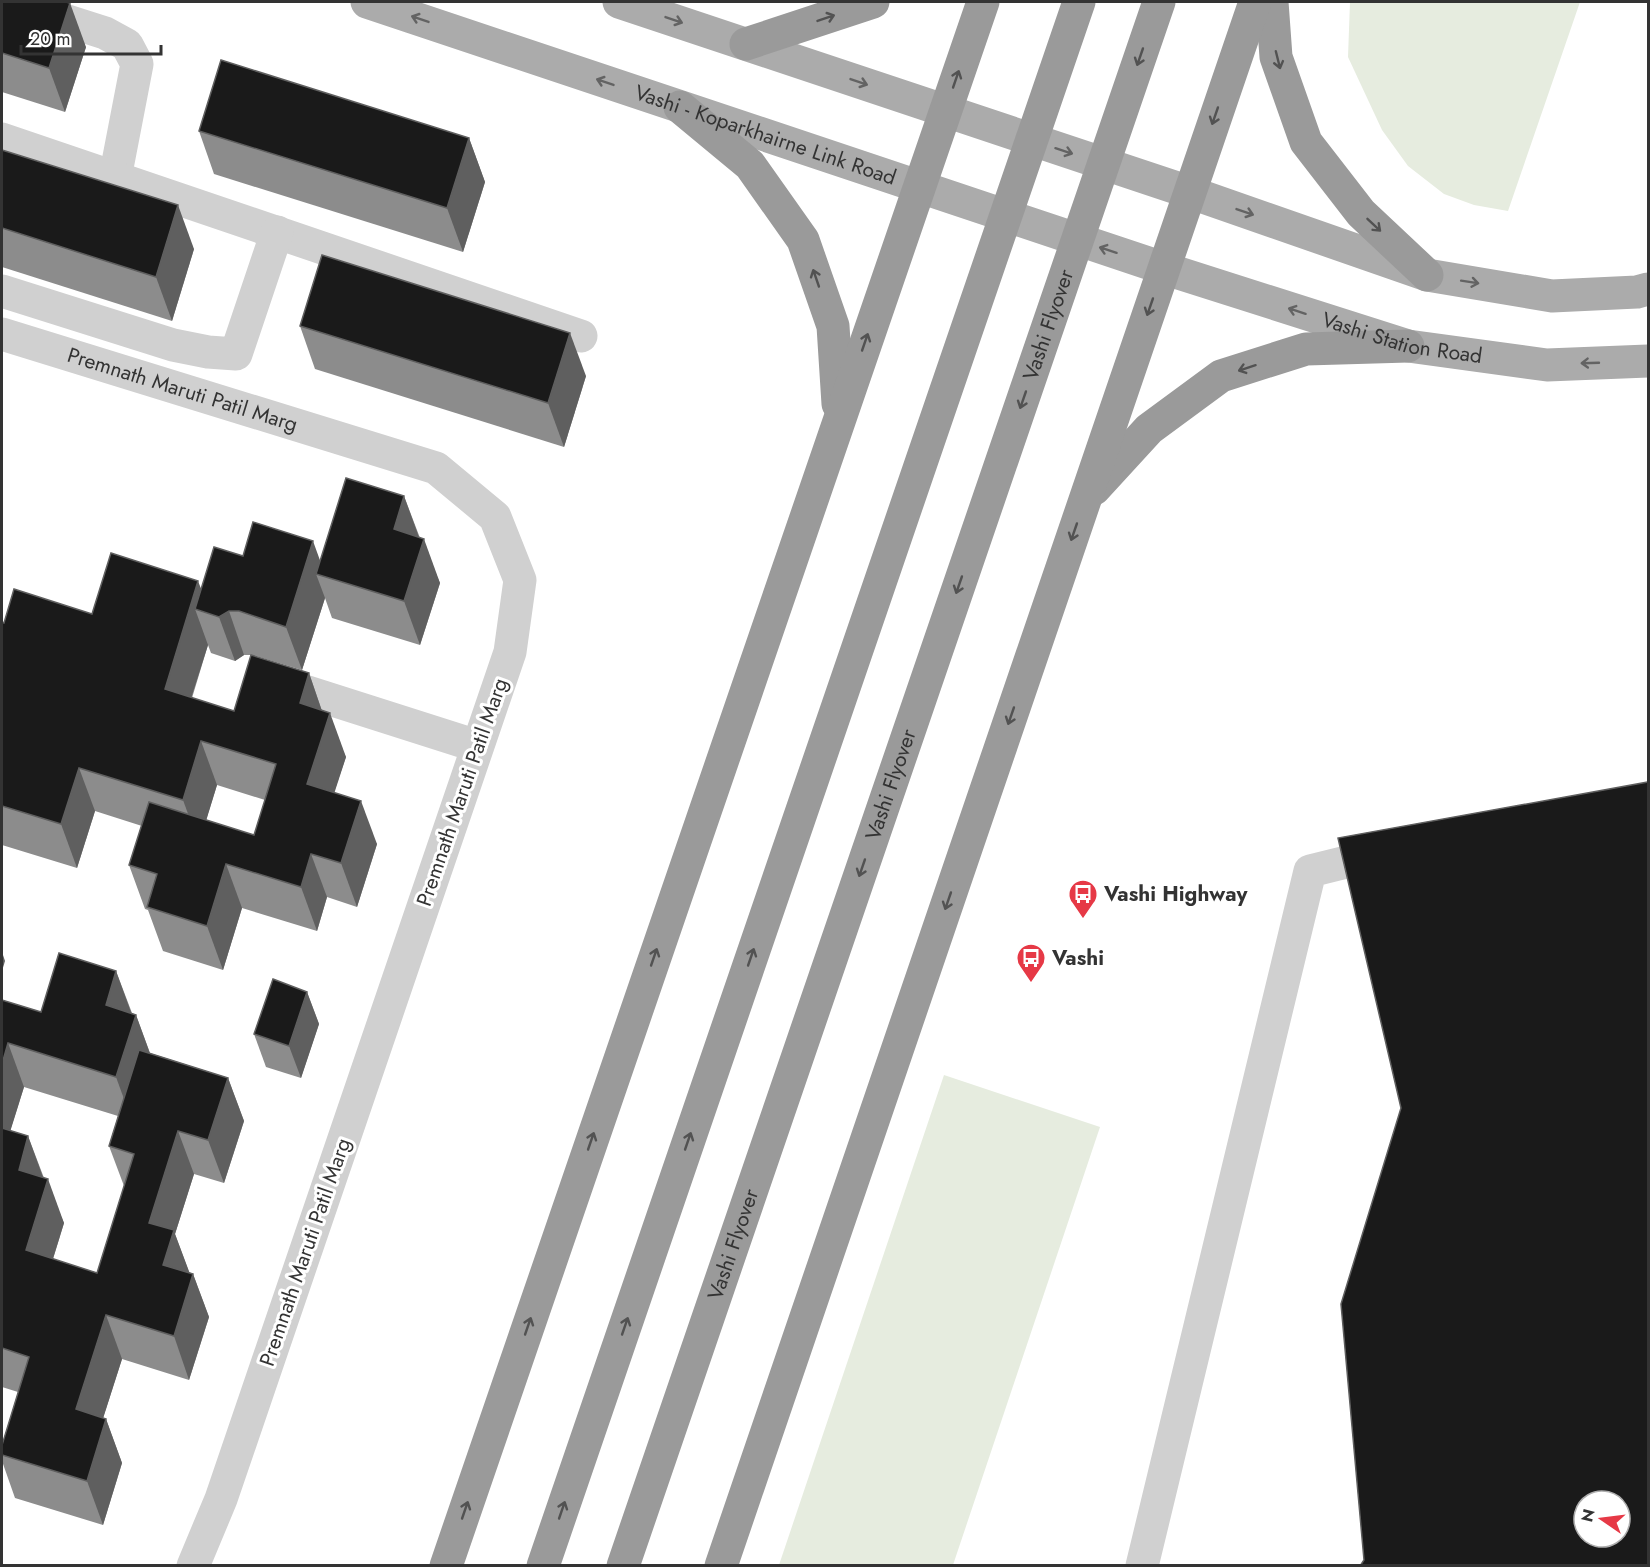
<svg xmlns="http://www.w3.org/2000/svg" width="1650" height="1567" viewBox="0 0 1650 1567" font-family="Jost,sans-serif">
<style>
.green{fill:#e6ecdf}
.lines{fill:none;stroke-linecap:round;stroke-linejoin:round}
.minor{stroke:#d0d0d0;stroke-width:33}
.major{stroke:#ababab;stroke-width:33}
.highway{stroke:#9a9a9a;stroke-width:33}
.highway-bridge{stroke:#9a9a9a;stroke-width:33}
.wall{fill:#8c8c8c;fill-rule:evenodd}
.shaded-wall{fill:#5f5f5f}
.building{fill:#1a1a1a;stroke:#5f5f5f;stroke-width:1.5;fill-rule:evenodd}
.oneway{stroke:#525252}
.oneway2{stroke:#636363}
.labels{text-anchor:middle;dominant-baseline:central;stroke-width:6;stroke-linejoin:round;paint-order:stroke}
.street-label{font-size:21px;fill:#333;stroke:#fff}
.poi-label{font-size:21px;font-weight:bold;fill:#333;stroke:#fff;text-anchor:start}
</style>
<rect width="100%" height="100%" fill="#fff"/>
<!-- green -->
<g class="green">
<polygon points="1350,2 1580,2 1508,211 1474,205 1444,194 1408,166 1382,130 1348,57"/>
<polygon points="944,1075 1100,1127 953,1565 779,1565"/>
</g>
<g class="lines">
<!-- minor -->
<g class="minor">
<polyline points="8,2 105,33 127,45 137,64 115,178"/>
<polyline points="2,139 581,336"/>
<polyline points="2,291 173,345 208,352 236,354 277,232"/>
<path id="s1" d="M 2,334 L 436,468 L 495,517 L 520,580 L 510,652 L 221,1499 L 193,1566"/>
<polyline points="273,681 477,746"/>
<polyline points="1142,1566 1310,871 1387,852"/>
</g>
<!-- major -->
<g class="major">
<path id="s2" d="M 367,2 L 1163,268 L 1408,346 L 1547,365 L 1648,361"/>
<polyline points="619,2 1189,192 1427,275 1552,296 1637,292 1648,289"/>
</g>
<!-- highway -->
<g class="highway">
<polyline points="1272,2 1276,57 1306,142 1361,213 1427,275"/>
<polyline points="746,44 873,2"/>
<polyline points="680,107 750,165 803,240 833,326 838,404"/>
<polyline points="1094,489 1149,429 1221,376 1306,349 1408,346"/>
<polyline points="446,1566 983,2"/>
<polyline points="721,1566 1255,2"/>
</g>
<!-- highway-bridge -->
<g class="highway-bridge">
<polyline points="543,1566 1079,2"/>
<path id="s3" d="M 623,1566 L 1159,2"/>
</g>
</g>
<!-- wall -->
<g class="wall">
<polygon points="2,2 86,47 65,112 2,92"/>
<polygon points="199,131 469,138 485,182 463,252 214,174"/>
<polygon points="2,150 194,249 172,321 2,267"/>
<polygon points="300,326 586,376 564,447 315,369"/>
<path d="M 404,496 L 420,538 L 440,583 L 420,645 L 332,618 L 325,598 L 302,670 L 252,655 L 309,673 L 322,711 L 346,757 L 334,792 L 377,844 L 357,907 L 327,897 L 317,931 L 242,908 L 223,970 L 163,951 L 148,910 L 145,909 L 129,865 L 142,826 L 95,811 L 77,868 L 2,845 L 2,622 L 4,623 L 92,614 L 201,588 L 243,556 L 320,561 ZM 208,645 L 211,653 L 235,661 L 244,655 L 251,655 L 234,711 L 192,698 ZM 217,785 L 265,800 L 254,835 L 206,820 Z"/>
<path d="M 116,971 L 132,1013 L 136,1015 L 150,1053 L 228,1078 L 244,1121 L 224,1183 L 194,1174 L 175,1234 L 189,1272 L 193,1274 L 209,1317 L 189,1380 L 122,1359 L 103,1418 L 106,1419 L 122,1463 L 103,1525 L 15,1498 L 2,1461 L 2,1445 L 18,1392 L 2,1387 L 2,1000 L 41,1012 ZM 24,1087 L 118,1116 L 109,1146 L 124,1186 L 97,1273 L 53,1259 L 64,1223 L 44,1178 L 28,1136 L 10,1131 Z"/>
<polygon points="307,992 319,1024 301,1078 266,1067 254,1034"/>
</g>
<!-- shaded-wall -->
<g class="shaded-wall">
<polygon points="70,3 86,47 65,112 49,68"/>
<polygon points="469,138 485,182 463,252 447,208"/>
<polygon points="178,205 194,249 172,321 156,277"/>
<polygon points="570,333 586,376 564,447 548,403"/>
<polygon points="404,496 420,540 394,529"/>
<polygon points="424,539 440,583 420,645 404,601"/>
<polygon points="313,541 326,577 316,574 325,598 302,670 286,627"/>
<polygon points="198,581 211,614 195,609 208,645 180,733 165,689"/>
<polygon points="229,611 244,655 235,661 219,617"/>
<polygon points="309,673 324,717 300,703"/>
<polygon points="330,713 346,757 323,828 307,784"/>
<polygon points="201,741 217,785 199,844 183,800"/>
<polygon points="79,768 95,811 77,868 61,824"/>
<polygon points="361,801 377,844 357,907 341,863"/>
<polygon points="311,854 327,897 317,931 301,887"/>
<polygon points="226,864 242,908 223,970 207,926"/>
<polygon points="2,952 5,961 2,971"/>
<polygon points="116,971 132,1015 106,1005"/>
<polygon points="307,992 319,1024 301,1078 289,1046"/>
<polygon points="136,1015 152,1059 132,1121 116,1077"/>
<polygon points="8,1043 24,1087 6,1145 2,1133 2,1064"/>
<polygon points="228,1078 244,1121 224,1183 208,1140"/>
<polygon points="178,1131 194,1174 175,1234 190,1274 163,1265 149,1223"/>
<polygon points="28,1136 44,1180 19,1170"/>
<polygon points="48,1179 64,1223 42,1294 26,1250"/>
<polygon points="193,1274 209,1317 189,1380 174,1336"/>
<polygon points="106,1315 122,1359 92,1453 76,1409"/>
<polygon points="106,1419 122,1463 103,1525 87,1481"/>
</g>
<!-- building -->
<g class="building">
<polygon points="2,2 66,2 70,3 49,68 2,53"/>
<polygon points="221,60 469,138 447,208 199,131"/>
<polygon points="2,150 178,205 156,277 2,228"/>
<polygon points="322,255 570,333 548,403 300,326"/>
<polygon points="346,478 404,496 394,529 424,539 404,601 316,574"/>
<polygon points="253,522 313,541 286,627 239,611 229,611 219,617 195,609 214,547 243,556"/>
<polygon points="111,553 198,581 165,689 234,711 251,655 309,673 300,703 330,713 307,784 361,801 341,863 311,854 301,887 226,864 207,926 147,907 157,874 129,865 149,802 254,835 276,764 201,741 183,800 79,768 61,824 2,806 2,622 4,623 14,589 92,614"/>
<path d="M 1648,782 L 1648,1566 L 1360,1566 L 1364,1560 L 1341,1304 L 1401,1108 L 1338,838 ZM 1584,1501 L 1620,1501 L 1620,1537 L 1584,1537 Z"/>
<polygon points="59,953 116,971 106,1005 136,1015 116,1077 8,1043 2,1064 2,1000 41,1012"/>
<polygon points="273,979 307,992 289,1046 254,1034"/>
<polygon points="139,1050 228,1078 208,1140 178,1131 149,1223 174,1230 163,1265 193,1274 174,1336 106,1315 76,1409 106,1419 87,1481 2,1455 2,1445 29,1357 2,1348 2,1128 28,1136 19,1170 48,1179 26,1250 97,1273 134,1154 109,1146"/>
</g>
<!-- one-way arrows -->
<defs><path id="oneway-shaft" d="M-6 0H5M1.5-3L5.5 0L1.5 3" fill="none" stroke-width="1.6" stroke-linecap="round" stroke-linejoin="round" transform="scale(1.5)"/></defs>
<g class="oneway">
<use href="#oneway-shaft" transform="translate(826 18) rotate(-19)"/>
<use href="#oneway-shaft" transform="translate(1140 57) rotate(109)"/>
<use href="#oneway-shaft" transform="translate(1278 60) rotate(76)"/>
<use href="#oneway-shaft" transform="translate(956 79) rotate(-71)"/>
<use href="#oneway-shaft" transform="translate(1215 116) rotate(109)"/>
<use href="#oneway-shaft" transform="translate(1374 225) rotate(43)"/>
<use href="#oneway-shaft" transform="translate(816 278) rotate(-109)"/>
<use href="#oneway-shaft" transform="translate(1150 307) rotate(109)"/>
<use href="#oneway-shaft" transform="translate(865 342) rotate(-71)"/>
<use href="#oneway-shaft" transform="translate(1247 368) rotate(162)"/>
<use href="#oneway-shaft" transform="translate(1023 400) rotate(109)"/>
<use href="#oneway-shaft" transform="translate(1074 532) rotate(109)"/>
<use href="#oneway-shaft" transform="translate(959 585) rotate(109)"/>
<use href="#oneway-shaft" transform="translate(1011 716) rotate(109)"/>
<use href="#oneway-shaft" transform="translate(862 868) rotate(109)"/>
<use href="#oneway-shaft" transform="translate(948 901) rotate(109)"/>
<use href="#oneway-shaft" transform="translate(654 957) rotate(-71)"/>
<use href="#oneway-shaft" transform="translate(751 957) rotate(-71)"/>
<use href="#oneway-shaft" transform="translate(591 1141) rotate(-71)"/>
<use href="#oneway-shaft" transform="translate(688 1141) rotate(-71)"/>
<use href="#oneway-shaft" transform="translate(528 1326) rotate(-71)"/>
<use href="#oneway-shaft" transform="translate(625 1326) rotate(-71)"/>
<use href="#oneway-shaft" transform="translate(465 1510) rotate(-71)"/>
<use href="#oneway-shaft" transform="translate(562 1510) rotate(-71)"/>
</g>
<g class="oneway2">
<use href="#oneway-shaft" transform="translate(420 19) rotate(-161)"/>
<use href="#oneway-shaft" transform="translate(674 20) rotate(19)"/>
<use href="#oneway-shaft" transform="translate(605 82) rotate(-161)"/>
<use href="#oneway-shaft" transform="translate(859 82) rotate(19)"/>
<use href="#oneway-shaft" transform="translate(1064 151) rotate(18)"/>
<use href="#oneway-shaft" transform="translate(1245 212) rotate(19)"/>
<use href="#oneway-shaft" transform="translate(1108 250) rotate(-162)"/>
<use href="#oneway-shaft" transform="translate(1470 282) rotate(9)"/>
<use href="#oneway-shaft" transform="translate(1297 311) rotate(-162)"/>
<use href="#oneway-shaft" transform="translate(1590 363) rotate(178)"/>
</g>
<!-- icons -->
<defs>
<g id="bus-pin" transform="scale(1.5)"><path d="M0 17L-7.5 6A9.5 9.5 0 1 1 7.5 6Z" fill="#e63946" stroke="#fff"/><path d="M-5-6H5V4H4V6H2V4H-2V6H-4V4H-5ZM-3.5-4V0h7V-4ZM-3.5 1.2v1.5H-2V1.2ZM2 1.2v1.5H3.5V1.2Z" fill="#fff"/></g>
</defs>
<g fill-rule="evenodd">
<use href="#bus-pin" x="1083" y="894"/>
<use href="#bus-pin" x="1031" y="958"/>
</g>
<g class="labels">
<!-- street labels -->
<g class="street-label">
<text stroke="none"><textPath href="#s2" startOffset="420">Vashi - Koparkhairne Link Road</textPath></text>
<text stroke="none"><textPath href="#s3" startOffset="1312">Vashi Flyover</textPath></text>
<text stroke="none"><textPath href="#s2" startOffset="1089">Vashi Station Road</textPath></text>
<text stroke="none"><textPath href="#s1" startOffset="189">Premnath Maruti Patil Marg</textPath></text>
<text stroke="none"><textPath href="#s3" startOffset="826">Vashi Flyover</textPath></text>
<text transform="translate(462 792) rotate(-71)">Premnath Maruti Patil Marg</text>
<text stroke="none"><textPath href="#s3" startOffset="340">Vashi Flyover</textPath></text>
<text transform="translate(305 1252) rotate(-71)">Premnath Maruti Patil Marg</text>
</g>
<!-- poi labels -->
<g class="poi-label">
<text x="1104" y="894">Vashi Highway</text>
<text x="1052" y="958">Vashi</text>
</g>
</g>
<!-- border -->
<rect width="1650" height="1567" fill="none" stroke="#333333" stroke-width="6"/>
<!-- north arrow -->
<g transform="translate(1602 1519) rotate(284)"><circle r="28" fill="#ffffff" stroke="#adadad" stroke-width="1.5"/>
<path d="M0-4.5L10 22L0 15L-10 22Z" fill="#e63946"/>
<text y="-9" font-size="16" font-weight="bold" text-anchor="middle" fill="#333333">N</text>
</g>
<!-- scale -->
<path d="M21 45v9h140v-9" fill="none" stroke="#333333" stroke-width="3"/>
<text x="30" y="45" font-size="18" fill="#333333" stroke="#ffffff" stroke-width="4.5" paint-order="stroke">20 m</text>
</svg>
